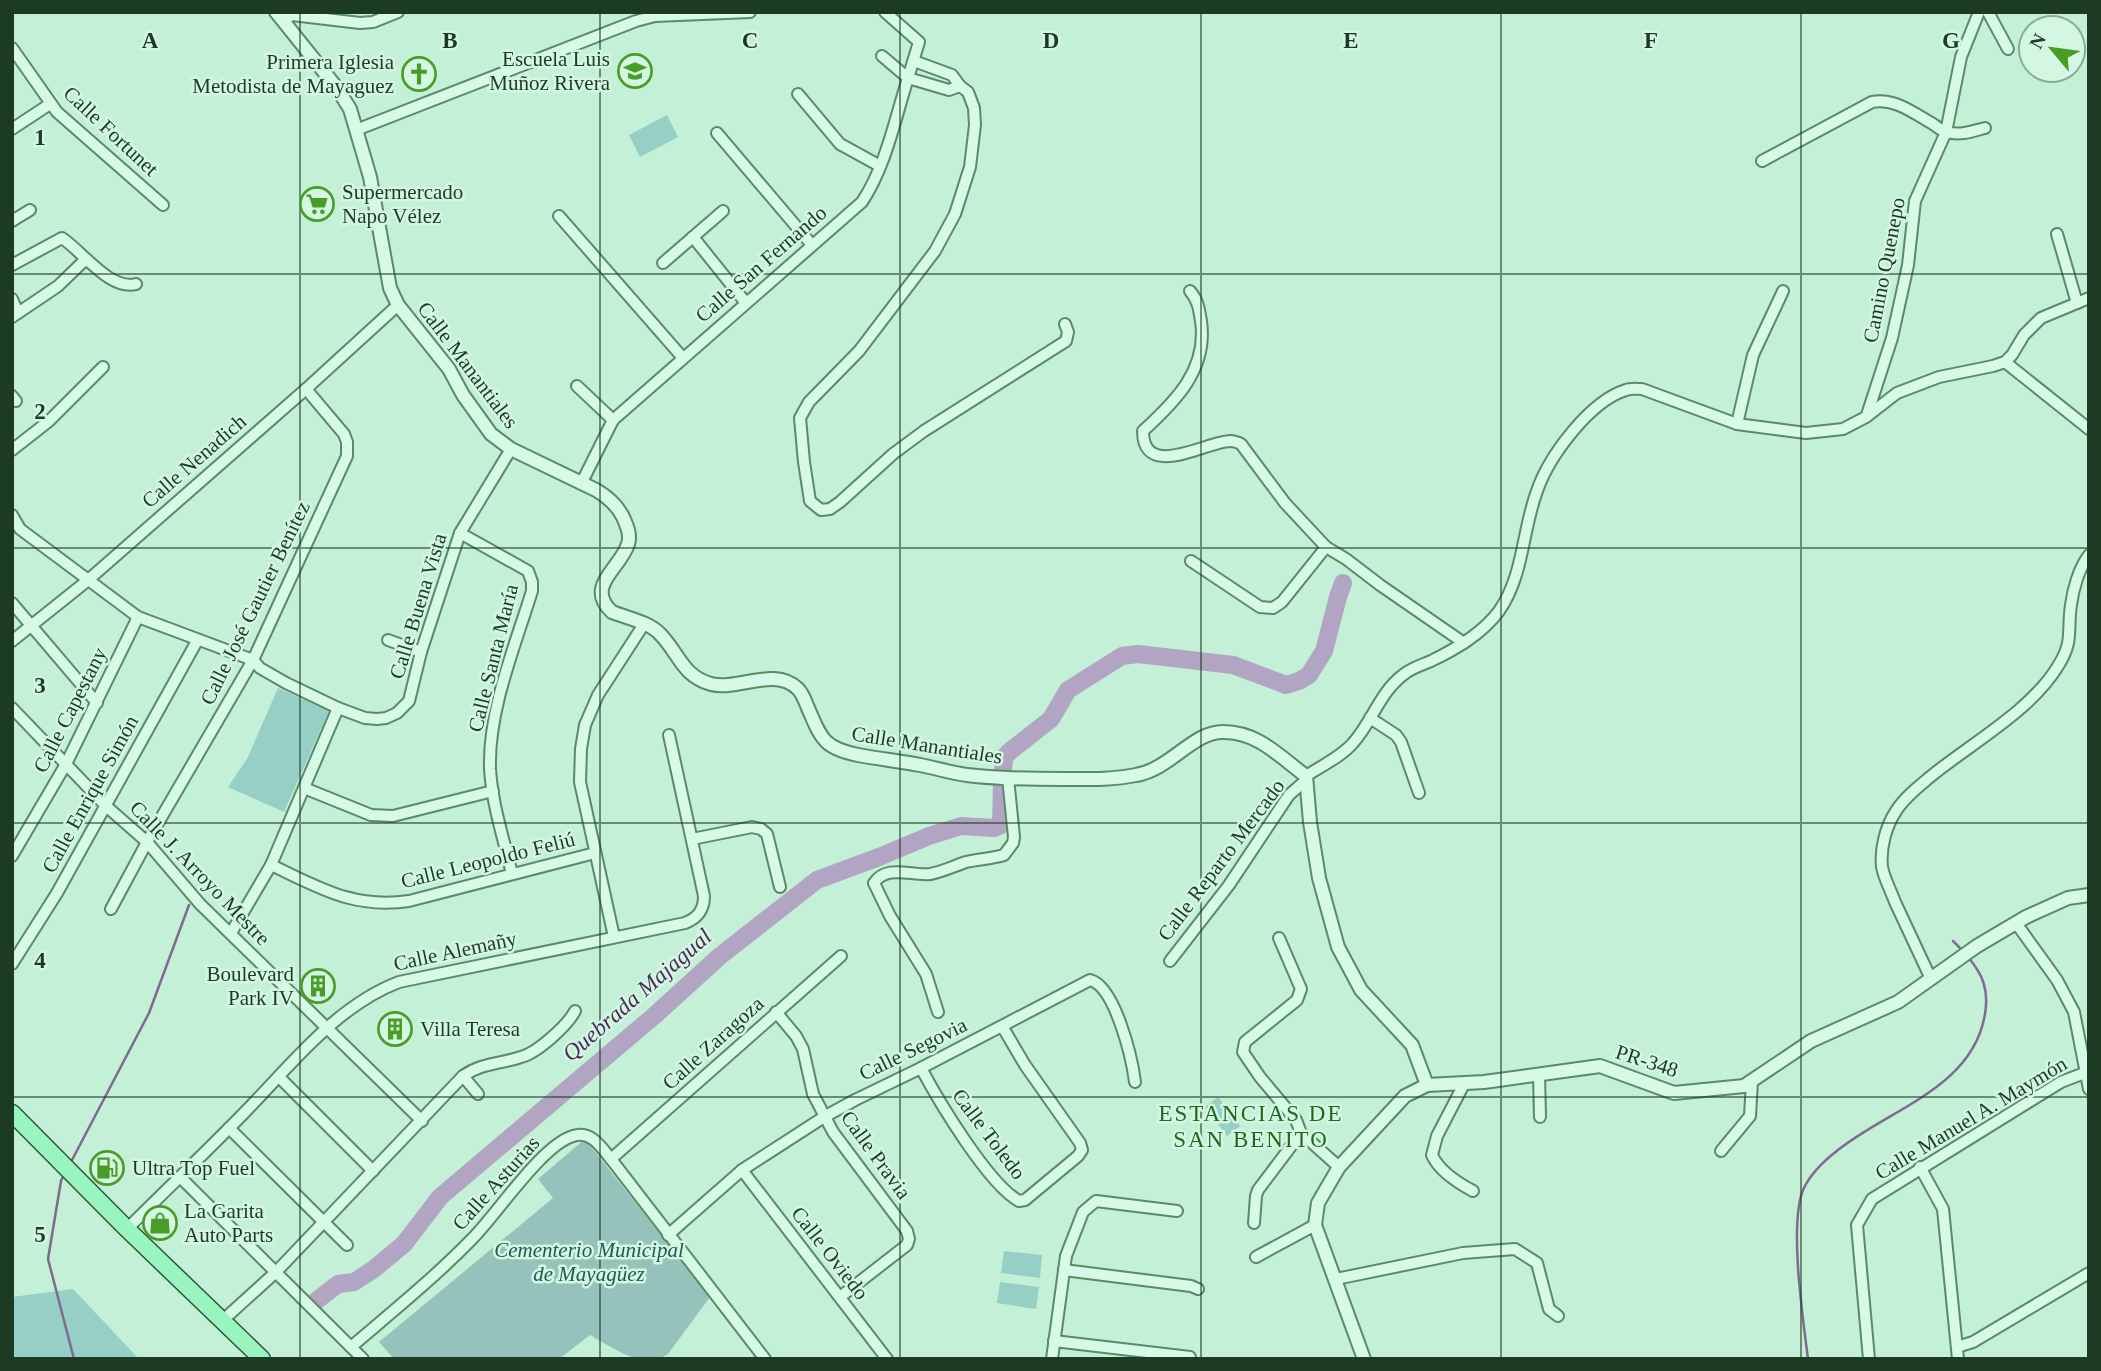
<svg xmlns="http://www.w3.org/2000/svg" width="2101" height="1371" viewBox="0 0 2101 1371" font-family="'Times New Roman',serif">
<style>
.green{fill:#96cfc6}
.cemetery{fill:#95c3bc}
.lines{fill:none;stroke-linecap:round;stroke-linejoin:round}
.stream{stroke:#7d6b91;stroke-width:2.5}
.river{stroke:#b2a5c3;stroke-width:18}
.minor-casing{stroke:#598b65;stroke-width:14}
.tertiary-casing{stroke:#598b65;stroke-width:16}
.primary-casing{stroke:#2d5935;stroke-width:19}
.minor{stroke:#d6fae6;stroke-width:10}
.tertiary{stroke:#d6fae6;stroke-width:12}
.primary{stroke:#99f5bf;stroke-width:16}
.grid{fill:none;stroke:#1d3a23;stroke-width:2;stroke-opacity:0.55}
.labels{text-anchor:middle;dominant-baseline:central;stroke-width:5;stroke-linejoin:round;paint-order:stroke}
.poi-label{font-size:21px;fill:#1d3a23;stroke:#d3f7e2;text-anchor:start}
.street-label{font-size:21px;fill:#1d3a23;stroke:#d3f7e2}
.park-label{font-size:21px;font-style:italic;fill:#235856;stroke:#d3f7e2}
.water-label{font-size:23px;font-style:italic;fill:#4b2c5b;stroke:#d3f7e2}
.neighbourhood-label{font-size:23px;letter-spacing:2px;fill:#20691b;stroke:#d3f7e2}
.grid-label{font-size:23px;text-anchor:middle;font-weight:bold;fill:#1d3a23;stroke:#d3f7e2;stroke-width:5;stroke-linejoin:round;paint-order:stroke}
</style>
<rect width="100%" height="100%" fill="#c3f0d6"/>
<!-- green -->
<g class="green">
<polygon points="667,115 678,137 640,157 629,135"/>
<polygon points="278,688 329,711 284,812 228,787 247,759"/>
<polygon points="1218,1097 1240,1126 1227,1136 1205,1107"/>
<polygon points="1004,1251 1042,1255 1040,1278 1001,1273"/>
<polygon points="1000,1282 1039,1287 1036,1309 997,1303"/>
<polygon points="73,1289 139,1359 12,1359 12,1297"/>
</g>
<!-- cemetery -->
<path class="cemetery" d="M 585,1139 L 710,1297 L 668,1354 C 643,1371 612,1347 590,1335 L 559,1359 L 394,1359 L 379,1342 L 553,1198 L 538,1179 Z"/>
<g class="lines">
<!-- stream -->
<g class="stream">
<polyline points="1953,941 1963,951"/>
<polyline points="71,1162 149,1013 189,905"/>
<polyline points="64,1174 61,1181 48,1259 74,1359"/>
<path d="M 1808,1359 C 1803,1319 1789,1225 1803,1190 C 1810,1174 1825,1160 1838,1150 C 1889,1109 1973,1088 1985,1014 C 1989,990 1983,974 1967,956"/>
</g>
<!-- river -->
<g class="river">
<polyline points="1003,771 1004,758 1009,752 1051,719 1068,690 1122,656 1138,654 1233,665 1286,685 1299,681 1309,675 1324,651 1338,597 1343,583"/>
<polyline points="316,1301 338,1284 354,1282 374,1269 404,1244 440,1197 654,1016 720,956 817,880 879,857 929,836 961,826 994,828 1001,825 1002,783"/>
</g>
<!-- minor casing -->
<g class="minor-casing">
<g id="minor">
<polyline points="885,12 919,42 908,78 949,90 960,86"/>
<polyline points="1988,12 2008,49"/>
<polyline points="284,20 292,15 360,23 373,22 398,12"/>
<polyline points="12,48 57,112 163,205"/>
<polyline points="914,61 952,75 960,86 968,92 974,108 975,125 970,167 955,214 935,251 859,351 809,402 800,418 804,462 810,501 821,510 830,509 840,502 893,454 924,431 1066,341 1068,332 1065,324"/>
<polyline points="798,94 840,144 880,166"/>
<polyline points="12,129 50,104"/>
<polyline points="356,130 636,21 655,16 750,12"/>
<polyline points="717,133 812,245"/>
<path d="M 1762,161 L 1872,102 C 1896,98 1913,113 1933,124 C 1937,127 1942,131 1947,132 C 1960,136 1973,131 1985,128"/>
<polyline points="559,216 683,358"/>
<polyline points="12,221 30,210"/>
<polyline points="2057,234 2077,303"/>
<polyline points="693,237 746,303"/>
<polyline points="663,263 723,211"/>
<path d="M 12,265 L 62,238 C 82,251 110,291 136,284"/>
<path d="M 1190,291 C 1198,300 1199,309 1201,321 C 1208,369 1176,401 1143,431 C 1143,481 1208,441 1230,441 C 1235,441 1237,442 1241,444 L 1285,503 L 1326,547 L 1346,559 L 1380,585 L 1464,643"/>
<polyline points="12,299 18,313"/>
<polyline points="12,317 58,286 86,259"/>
<polyline points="2005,362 2089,429"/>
<polyline points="577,386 613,420"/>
<polyline points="12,396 16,401"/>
<polyline points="1867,415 1892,338 1908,265 1915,201 1946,132 1961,57 1979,12"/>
<polyline points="1737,424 1753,355 1783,291"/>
<polyline points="12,450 49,421 103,367"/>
<path d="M 582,482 L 613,420 L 862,202 C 886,166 895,119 908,78 L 882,56"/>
<polyline points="12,515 20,529 138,617 253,660 260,668 286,683 338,708 365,718 377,719 386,718 397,713 409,701 421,652 460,533 511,449"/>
<path d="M 460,533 L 528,571 L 532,582 L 532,591 C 515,646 488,711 490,769 C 492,804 504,840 512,874"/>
<polyline points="1191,561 1260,607 1273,608 1282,602 1326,547"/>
<polyline points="12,603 97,703"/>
<polyline points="388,640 421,652"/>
<polyline points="12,641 87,581 306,389 398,305"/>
<polyline points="12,708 106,806 147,842 200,904 422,1121"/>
<polyline points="1370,718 1396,735 1401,742 1419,793"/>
<path d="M 1306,776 C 1321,766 1341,757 1353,743 C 1372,722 1380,692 1403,675 C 1411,668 1422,665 1431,661 C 1456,649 1482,634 1499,611 C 1524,575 1522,531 1537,491 C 1549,456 1590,401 1626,390 C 1631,388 1637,389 1642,389 L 1737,424 L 1806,433 L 1843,429 L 1866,417 L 1897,393 L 1939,377 L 1993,366 L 2005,362 L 2012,355 L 2024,335 L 2041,318 L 2089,298"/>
<polyline points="304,788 371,815 393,816 493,791"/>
<polyline points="692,839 752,827 761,829 767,834 780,887"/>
<polyline points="12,856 66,764 138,617"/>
<path d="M 271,865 C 320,888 353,909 409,901 L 595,853"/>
<polyline points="111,909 147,842 253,660 347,456 347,442 344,434 306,389"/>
<polyline points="2016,923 2057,980 2074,1012 2089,1089"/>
<polyline points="231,933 271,865 338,708"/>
<polyline points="614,937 580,782 581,749 585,725 598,695 644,624"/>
<polyline points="1170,961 1229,885 1289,795 1305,781"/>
<polyline points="12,964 57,893 197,641"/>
<path d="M 1931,979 C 1919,953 1907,928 1895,902 C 1891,891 1884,878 1882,867 C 1880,848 1886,826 1896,811 C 1904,798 1918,787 1930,777 C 1970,744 2031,711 2058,666 C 2074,641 2067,631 2071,605 C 2073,589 2079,568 2089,555"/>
<polyline points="776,1012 796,1036 803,1049 813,1094 833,1132 907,1231 909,1239 907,1245 840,1297"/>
<path d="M 938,1012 L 926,974 L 890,916 L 874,883 C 887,864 911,876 930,874 C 942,872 954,866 966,862 C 979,859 991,859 1004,855 L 1013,843 L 1014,837 L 1008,778"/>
<path d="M 921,1068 C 938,1100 988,1184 1019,1201 L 1025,1200 L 1078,1156 L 1082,1150 L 1080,1143 L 1025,1065 L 1002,1026"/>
<polyline points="1539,1075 1540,1117"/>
<polyline points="463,1076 478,1094"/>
<polyline points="279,1077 373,1171"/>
<path d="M 1464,1084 L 1437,1136 L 1432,1155 C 1439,1171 1458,1183 1473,1191"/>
<polyline points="229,1128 347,1245"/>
<polyline points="1301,1133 1339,1167"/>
<polyline points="1721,1151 1750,1116 1752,1081"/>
<polyline points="611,1159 841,956"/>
<polyline points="1920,1167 1943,1209 1958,1359"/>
<polyline points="742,1170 887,1359"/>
<polyline points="180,1177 363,1359"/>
<polyline points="1254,1223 1256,1196 1258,1190 1301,1133 1296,1120 1260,1077 1243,1052 1245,1042 1297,1000 1301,989 1279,938"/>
<path d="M 127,1229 C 166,1190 206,1152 245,1112 C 291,1065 336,1006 399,982 L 685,923 C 698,918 704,910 704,896 L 669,735"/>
<path d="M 668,1235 L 742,1170 L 824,1117 L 855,1100 L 921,1068 L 1090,980 C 1115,986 1132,1058 1135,1082"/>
<polyline points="1256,1257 1315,1225"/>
<polyline points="1064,1270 1191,1286 1198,1289"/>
<polyline points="1336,1279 1463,1253 1515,1249 1537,1263 1549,1309 1558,1316"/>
<path d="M 222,1321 L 276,1272 L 463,1076 C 481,1063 500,1064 521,1057 C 537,1053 567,1026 575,1011"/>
<polyline points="1054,1341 1190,1357"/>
<path d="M 351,1347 C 392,1312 434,1278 472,1239 C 497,1214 542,1145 573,1136 C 591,1130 601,1147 611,1159 L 765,1359"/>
<polyline points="1957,1347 1973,1342 2089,1273"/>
<polyline points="1052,1359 1066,1256 1083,1212 1096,1201 1177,1211"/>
<polyline points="1869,1359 1857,1225 1872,1199 2061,1082 2087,1072"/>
</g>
</g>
<!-- tertiary casing -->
<g class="tertiary-casing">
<g id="tertiary">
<path d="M 276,12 L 337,88 L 350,109 L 370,177 L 390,288 L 398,305 L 449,369 L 463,395 L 491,434 L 511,449 L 596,490 C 608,497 617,505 623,517 C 627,526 631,535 628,544 C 621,568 584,586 612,612 C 627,618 649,622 660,634 C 679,653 682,676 711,684 C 738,691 775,666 798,689 C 803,694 805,701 808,708 C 821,738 823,748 858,755 C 878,759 900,761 920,765 C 936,768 951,773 967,775 C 998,779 1030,779 1062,779 C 1087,779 1111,780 1136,775 C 1171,769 1193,731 1224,732 C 1258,732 1280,757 1306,776 L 1310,822 L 1319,878 L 1338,947 L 1361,990 L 1412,1045 L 1427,1085"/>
<polyline points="1364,1359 1315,1225 1318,1203 1339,1167 1405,1096 1427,1085 1484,1082 1600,1066 1674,1093 1744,1086 1811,1041 1898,1002 1977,946 2026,917 2068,898 2089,895"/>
</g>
</g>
<!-- primary casing -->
<g class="primary-casing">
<polyline id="primary" points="12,1113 127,1229 262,1359"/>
</g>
<!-- minor -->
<use href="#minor" class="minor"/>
<!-- tertiary -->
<use href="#tertiary" class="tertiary"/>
<!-- primary -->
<use href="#primary" class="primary"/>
</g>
<!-- grid -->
<path class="grid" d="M 300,12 L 300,1359M 600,12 L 600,1359M 900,12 L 900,1359M 1201,12 L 1201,1359M 1501,12 L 1501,1359M 1801,12 L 1801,1359M 12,274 L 2089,274M 12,548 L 2089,548M 12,823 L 2089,823M 12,1097 L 2089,1097"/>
<!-- icons -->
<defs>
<g id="school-ring" transform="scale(1.75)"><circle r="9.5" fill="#d3f7e2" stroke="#489d26" stroke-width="1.5"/><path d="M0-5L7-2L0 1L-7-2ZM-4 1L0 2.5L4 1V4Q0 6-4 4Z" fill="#489d26"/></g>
<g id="church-ring" transform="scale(1.75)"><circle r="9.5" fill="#d3f7e2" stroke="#489d26" stroke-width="1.5"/><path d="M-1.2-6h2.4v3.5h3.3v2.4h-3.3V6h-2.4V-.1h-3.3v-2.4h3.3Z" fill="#489d26"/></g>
<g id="supermarket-ring" transform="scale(1.75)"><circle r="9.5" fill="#d3f7e2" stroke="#489d26" stroke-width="1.5"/><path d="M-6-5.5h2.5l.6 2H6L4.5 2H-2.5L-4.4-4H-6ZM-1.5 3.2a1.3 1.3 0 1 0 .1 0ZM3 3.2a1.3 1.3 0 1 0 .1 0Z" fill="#489d26"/></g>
<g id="building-ring" transform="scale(1.75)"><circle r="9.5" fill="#d3f7e2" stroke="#489d26" stroke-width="1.5"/><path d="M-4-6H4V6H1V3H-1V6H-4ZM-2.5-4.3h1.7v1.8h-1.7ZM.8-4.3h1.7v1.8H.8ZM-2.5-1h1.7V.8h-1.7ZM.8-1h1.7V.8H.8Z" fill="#489d26"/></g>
<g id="fuel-ring" transform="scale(1.75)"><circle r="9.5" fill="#d3f7e2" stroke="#489d26" stroke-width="1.5"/><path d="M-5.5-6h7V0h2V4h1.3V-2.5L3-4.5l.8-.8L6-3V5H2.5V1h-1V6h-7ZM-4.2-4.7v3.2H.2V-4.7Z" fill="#489d26"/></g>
<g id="shop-ring" transform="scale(1.75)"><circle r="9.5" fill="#d3f7e2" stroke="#489d26" stroke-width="1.5"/><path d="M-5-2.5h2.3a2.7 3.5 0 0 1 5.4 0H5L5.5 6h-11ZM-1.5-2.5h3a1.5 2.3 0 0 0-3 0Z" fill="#489d26"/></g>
</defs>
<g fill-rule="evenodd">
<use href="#school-ring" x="635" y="71"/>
<use href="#church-ring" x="419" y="74"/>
<use href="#supermarket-ring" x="317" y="204"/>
<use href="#building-ring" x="318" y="986"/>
<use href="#building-ring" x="395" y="1029"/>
<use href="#fuel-ring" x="107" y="1168"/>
<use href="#shop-ring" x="160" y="1223"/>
</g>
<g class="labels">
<!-- poi labels -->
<g class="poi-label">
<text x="610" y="59" text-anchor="end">Escuela Luis<tspan x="610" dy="24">Muñoz Rivera</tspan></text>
<text x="394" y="62" text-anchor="end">Primera Iglesia<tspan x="394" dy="24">Metodista de Mayaguez</tspan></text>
<text x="342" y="192">Supermercado<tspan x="342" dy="24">Napo Vélez</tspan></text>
<text x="294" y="974" text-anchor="end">Boulevard<tspan x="294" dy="24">Park IV</tspan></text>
<text x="420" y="1029">Villa Teresa</text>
<text x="132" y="1168">Ultra Top Fuel</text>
<text x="184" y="1211">La Garita<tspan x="184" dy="24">Auto Parts</tspan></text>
</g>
<!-- street labels -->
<g class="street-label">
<text transform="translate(111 131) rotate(43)">Calle Fortunet</text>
<text transform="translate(761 264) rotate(-41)">Calle San Fernando</text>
<text transform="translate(1884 270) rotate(-79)">Camino Quenepo</text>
<text transform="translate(468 365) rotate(53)">Calle Manantiales</text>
<text transform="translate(194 461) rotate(-41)">Calle Nenadich</text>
<text transform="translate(255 603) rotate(-64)">Calle José Gautier Benítez</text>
<text transform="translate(418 606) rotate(-73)">Calle Buena Vista</text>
<text transform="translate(493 658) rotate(-76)">Calle Santa María</text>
<text transform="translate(70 710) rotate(-63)">Calle Capestany</text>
<text transform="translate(927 745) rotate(9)">Calle Manantiales</text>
<text transform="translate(90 794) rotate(-61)">Calle Enrique Simón</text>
<text transform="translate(488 860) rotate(-14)">Calle Leopoldo Feliú</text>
<text transform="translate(1221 860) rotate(-53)">Calle Reparto Mercado</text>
<text transform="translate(200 873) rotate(46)">Calle J. Arroyo Mestre</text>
<text transform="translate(455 951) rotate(-12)">Calle Alemañy</text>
<text transform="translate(713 1043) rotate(-42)">Calle Zaragoza</text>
<text transform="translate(913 1049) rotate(-26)">Calle Segovia</text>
<text transform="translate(1647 1061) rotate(18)">PR-348</text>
<text transform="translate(1971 1118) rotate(-31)">Calle Manuel A. Maymón</text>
<text transform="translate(989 1134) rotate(53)">Calle Toledo</text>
<text transform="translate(876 1155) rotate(54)">Calle Pravia</text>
<text transform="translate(496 1183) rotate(-48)">Calle Asturias</text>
<text transform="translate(830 1253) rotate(52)">Calle Oviedo</text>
</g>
<!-- park labels -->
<g class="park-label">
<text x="589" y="1250">Cementerio Municipal<tspan x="589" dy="24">de Mayagüez</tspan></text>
</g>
<!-- water labels -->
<g class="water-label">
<text transform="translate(637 995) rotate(-41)">Quebrada Majagual</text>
</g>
<!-- neighbourhood labels -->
<g class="neighbourhood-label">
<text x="1251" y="1113">ESTANCIAS DE<tspan x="1251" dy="26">SAN BENITO</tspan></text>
</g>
</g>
<g class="grid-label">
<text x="150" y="48">A</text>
<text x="450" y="48">B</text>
<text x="750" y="48">C</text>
<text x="1051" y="48">D</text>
<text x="1351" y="48">E</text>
<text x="1651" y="48">F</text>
<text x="1951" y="48">G</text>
<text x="40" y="145">1</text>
<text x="40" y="419">2</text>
<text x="40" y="693">3</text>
<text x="40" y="968">4</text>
<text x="40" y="1242">5</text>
</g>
<!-- border -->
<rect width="2101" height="1371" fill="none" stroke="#1d3a23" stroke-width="28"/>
<!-- north arrow -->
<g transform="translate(2052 49) rotate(299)"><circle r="33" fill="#d3f7e2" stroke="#8aab96" stroke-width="2"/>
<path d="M0-5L12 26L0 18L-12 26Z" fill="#489d26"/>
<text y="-10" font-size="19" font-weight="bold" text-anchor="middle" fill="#1d3a23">N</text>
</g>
</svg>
